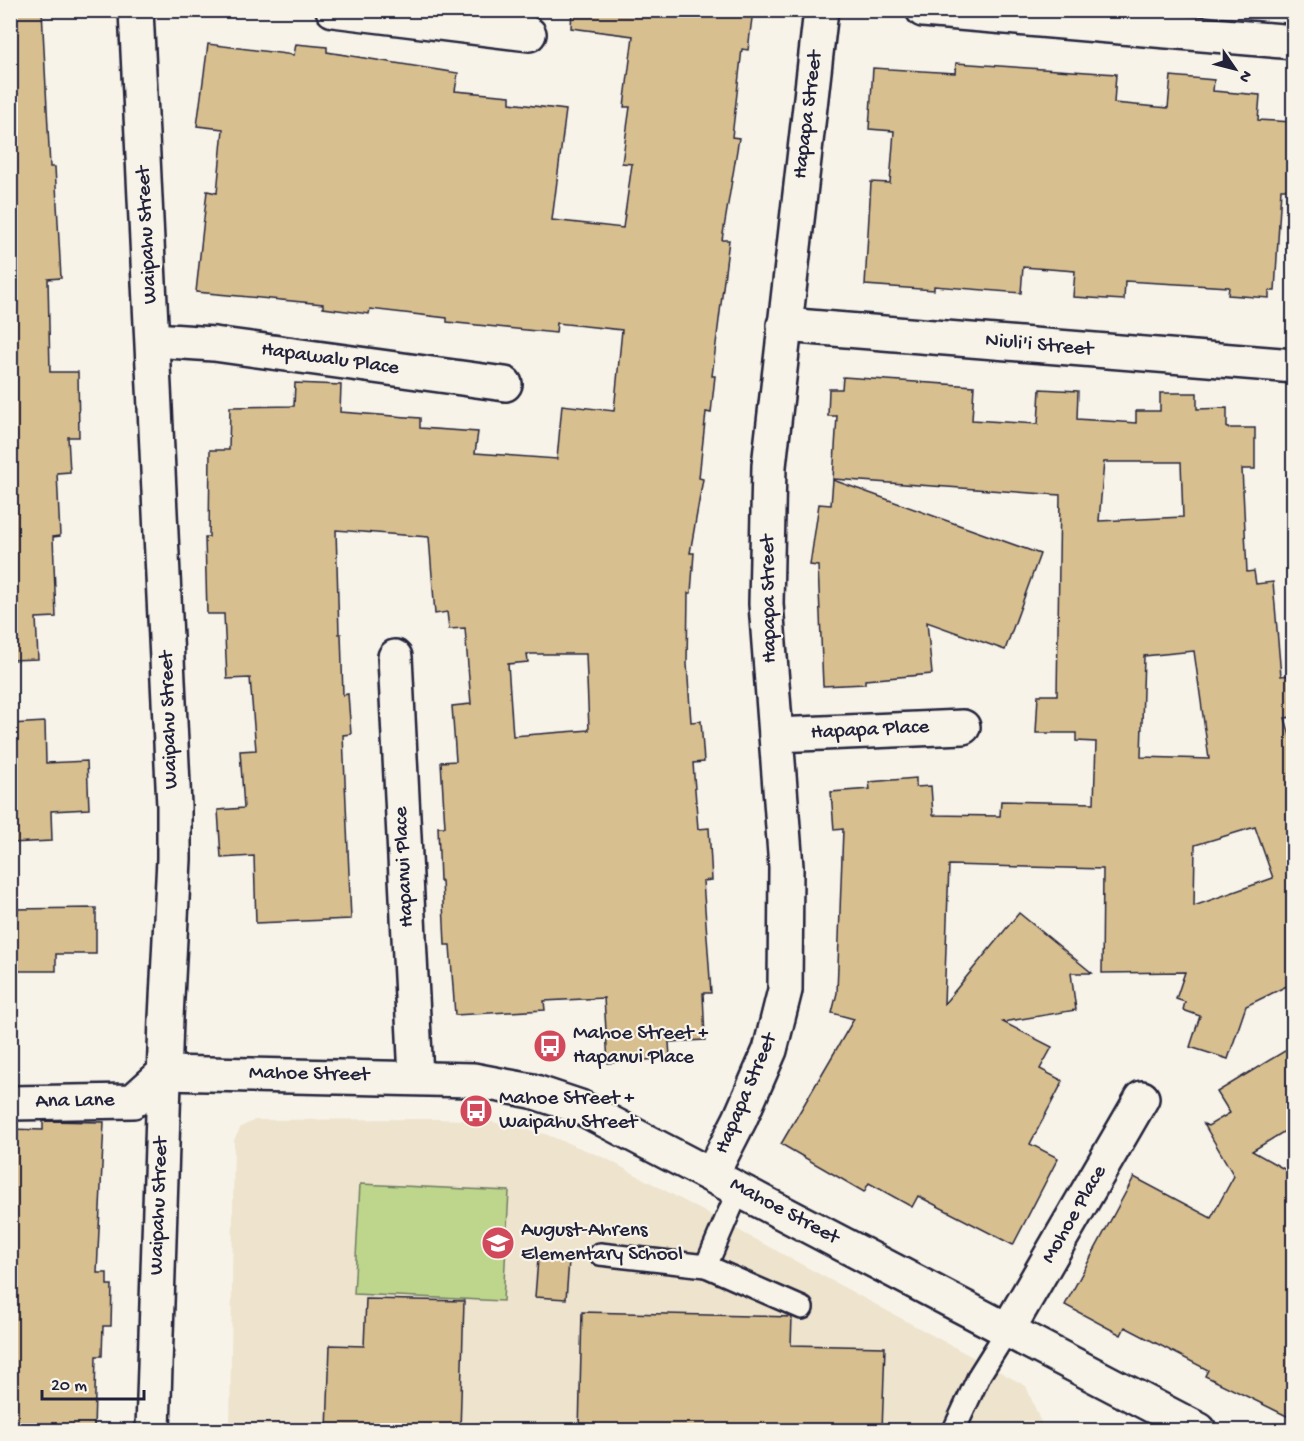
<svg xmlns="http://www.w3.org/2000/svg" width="1304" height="1441" viewBox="0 0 1304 1441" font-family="'Gochi Hand',sans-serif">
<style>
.built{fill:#eee3cd}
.green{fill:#bdd68c;stroke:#707c64;stroke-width:1.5}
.building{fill:#d8bf8f;stroke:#22223b;stroke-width:1.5;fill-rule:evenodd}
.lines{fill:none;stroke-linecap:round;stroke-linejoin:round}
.lane-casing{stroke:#22223b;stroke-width:26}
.street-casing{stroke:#22223b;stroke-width:38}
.secondary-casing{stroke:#22223b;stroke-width:38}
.lane{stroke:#f7f3e8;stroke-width:21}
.street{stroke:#f7f3e8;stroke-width:33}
.secondary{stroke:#f7f3e8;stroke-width:33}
.labels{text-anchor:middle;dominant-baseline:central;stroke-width:4.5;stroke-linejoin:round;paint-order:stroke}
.street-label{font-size:21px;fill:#22223b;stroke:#f7f3e8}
.poi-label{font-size:21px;fill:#22223b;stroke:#f7f3e8;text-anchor:start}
</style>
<rect width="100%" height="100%" fill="#f7f3e8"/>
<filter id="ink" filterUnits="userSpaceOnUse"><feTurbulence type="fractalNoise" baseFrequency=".0167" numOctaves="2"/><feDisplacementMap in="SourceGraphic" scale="12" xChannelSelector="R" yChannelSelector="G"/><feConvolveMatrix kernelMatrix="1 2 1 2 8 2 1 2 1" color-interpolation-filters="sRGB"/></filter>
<g filter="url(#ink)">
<!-- built -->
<polygon class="built" points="436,1119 488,1121 545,1134 605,1158 1026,1386 1044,1430 230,1430 234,1140 241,1127 255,1120"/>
<!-- green -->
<polygon class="green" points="360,1184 509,1191 503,1301 354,1294"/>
<!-- building -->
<g class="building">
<polygon points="10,10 42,10 50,167 55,167 61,278 48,279 50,372 78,372 79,437 68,437 70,472 57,473 60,536 53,537 56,617 36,618 38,659 10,660"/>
<path d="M 572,10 L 753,10 L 748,50 L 742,49 L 732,137 L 739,138 L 722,240 L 729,240 L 712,376 L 715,376 L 711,413 L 706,412 L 699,478 L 703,479 L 690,553 L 694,553 L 691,593 L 688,593 L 687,664 L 691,722 L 701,721 L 704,762 L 693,763 L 698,829 L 709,828 L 712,880 L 703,881 L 711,993 L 703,993 L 705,1040 L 669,1042 L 670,1058 L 608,1063 L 604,998 L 544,1001 L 545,1010 L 455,1015 L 450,945 L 445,945 L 442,881 L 440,881 L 438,827 L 445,827 L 441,762 L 456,761 L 452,706 L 471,704 L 465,628 L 449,629 L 447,612 L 435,614 L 429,537 L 336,530 L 339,634 L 341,634 L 343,695 L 348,694 L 351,734 L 343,735 L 351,919 L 256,923 L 254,856 L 221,858 L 218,810 L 244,808 L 240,751 L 256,750 L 250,678 L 227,679 L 224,614 L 207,614 L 205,537 L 209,537 L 210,450 L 229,450 L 230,407 L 294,406 L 295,383 L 341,385 L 340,412 L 420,418 L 420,428 L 478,432 L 475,453 L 557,459 L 562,405 L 614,411 L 622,330 L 557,323 L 556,333 L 447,322 L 447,318 L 370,309 L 369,314 L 323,308 L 323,304 L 196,292 L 207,191 L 217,193 L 223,129 L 197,126 L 208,44 L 294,55 L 296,44 L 327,47 L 327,52 L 458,73 L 455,91 L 510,96 L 510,103 L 566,110 L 552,220 L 623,228 L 632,164 L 622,163 L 630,107 L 624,107 L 633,36 L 571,28 ZM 527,654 L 586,654 L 589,730 L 513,736 L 508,664 L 528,662 Z"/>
<polygon points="956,63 1116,74 1114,103 1168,108 1171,76 1214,80 1213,91 1260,95 1258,120 1293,122 1293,189 1281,189 1275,291 1269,291 1269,298 1228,295 1229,287 1125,281 1124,300 1073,297 1075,271 1023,267 1021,293 934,286 934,290 865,285 871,182 890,183 894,131 869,129 873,68 955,73"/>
<path d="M 843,377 L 974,386 L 972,420 L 1038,424 L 1040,389 L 1078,391 L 1077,419 L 1136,423 L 1136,411 L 1160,411 L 1160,393 L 1197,393 L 1197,409 L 1227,408 L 1227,428 L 1255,428 L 1255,469 L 1242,469 L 1247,572 L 1254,571 L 1256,584 L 1273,582 L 1281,676 L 1290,675 L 1293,698 L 1293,717 L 1285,718 L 1293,746 L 1293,983 L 1246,1006 L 1228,1059 L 1190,1047 L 1200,1016 L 1183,1010 L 1185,1002 L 1176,999 L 1185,972 L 1102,973 L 1103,869 L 949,865 L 944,1004 L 1019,913 L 1092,973 L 1071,973 L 1076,1010 L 1003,1022 L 1052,1047 L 1040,1069 L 1063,1081 L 1030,1144 L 1058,1158 L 1013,1245 L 918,1196 L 912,1207 L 869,1183 L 864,1192 L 781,1144 L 854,1019 L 832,1013 L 837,993 L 843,829 L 834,830 L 831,792 L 870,789 L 869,782 L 916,778 L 916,787 L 931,786 L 933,815 L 1000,816 L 1001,801 L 1094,803 L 1096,742 L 1076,741 L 1076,733 L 1036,733 L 1038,695 L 1057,695 L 1060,495 L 833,479 L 837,416 L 828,416 L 829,389 L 842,389 ZM 1104,462 L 1181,462 L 1183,517 L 1099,521 ZM 1194,651 L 1209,759 L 1141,757 L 1144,656 ZM 1255,827 L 1273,878 L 1194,906 L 1195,845 Z"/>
<polygon points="833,480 1040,554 1005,650 927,622 932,674 865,680 865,684 823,686 818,566 810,565 819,504 831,505"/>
<polygon points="45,722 46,763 87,761 89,809 51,811 52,841 10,843 10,724"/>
<polygon points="96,908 96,954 56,954 56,971 10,971 10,909"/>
<polygon points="1293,1046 1293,1126 1252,1151 1293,1174 1293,1419 1205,1376 1208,1370 1125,1327 1121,1335 1065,1305 1134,1177 1211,1218 1234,1176 1204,1124 1208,1126 1230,1113 1217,1092"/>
<polygon points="43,1121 104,1122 97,1273 107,1273 107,1285 112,1285 111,1326 103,1326 102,1356 96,1356 94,1431 10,1431 10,1129 43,1130"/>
<polygon points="538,1259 569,1261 566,1299 535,1297"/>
<polygon points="366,1299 464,1301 460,1431 327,1431 330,1345 364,1346"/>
<polygon points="582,1312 792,1317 791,1345 885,1347 882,1431 579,1431"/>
</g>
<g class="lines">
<!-- lane casing -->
<g class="lane-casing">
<g id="lane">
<polyline points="600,1254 706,1266 739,1189"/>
<polyline points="706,1266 802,1308"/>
<polyline points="954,1430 980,1374 1007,1331"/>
</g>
</g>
<!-- street casing -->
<g class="street-casing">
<g id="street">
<polyline points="333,10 529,34"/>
<polyline points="923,10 1294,42"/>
<polyline points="784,325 1294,366"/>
<polyline points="153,340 214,344 505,384"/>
<polyline points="395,657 416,1077"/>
<polyline points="776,735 963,727"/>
<polyline points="10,1103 133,1101 164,1073"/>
<polyline points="1007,1331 1142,1098"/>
</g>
</g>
<!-- secondary casing -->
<g class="secondary-casing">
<g id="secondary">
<polyline points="136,10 174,806 174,859 166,1018 153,1430"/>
<polyline points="164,1073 473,1080 532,1091 580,1107 1199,1430"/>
<polyline points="712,1174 740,1119 770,1050 785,990 786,867 766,604 769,466 821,10"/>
</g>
</g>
<!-- lane -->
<use href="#lane" class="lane"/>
<!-- street -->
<use href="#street" class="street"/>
<!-- secondary -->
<use href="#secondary" class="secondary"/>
</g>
</g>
<!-- icons -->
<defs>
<g id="bus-disc" transform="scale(1.725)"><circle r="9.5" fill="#d1495b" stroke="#f7f3e8"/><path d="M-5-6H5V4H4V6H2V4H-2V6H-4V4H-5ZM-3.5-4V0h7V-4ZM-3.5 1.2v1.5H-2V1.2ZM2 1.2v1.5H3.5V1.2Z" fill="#fff"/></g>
<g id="school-disc" transform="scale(1.725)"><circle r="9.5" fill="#d1495b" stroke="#f7f3e8"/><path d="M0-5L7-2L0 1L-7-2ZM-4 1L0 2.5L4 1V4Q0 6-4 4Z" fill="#fff"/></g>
</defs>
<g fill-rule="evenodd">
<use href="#bus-disc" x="550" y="1046"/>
<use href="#bus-disc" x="476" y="1111"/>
<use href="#school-disc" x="498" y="1243"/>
</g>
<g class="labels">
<!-- street labels -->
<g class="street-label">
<text transform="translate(809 115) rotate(-83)">Hapapa Street</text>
<text transform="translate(148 235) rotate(-93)">Waipahu Street</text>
<text transform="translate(1039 346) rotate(5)">Niuli'i Street</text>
<text transform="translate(330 360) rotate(8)">Hapawalu Place</text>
<text transform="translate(770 599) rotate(-91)">Hapapa Street</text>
<text transform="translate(170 720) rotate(-92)">Waipahu Street</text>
<text transform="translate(870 731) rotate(-3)">Hapapa Place</text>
<text transform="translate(405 867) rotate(-93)">Hapanui Place</text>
<text transform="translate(309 1075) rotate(1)">Mahoe Street</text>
<text transform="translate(747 1094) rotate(-67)">Hapapa Street</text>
<text transform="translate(75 1102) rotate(-1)">Ana Lane</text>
<text transform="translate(160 1206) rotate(-88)">Waipahu Street</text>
<text transform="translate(784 1212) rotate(28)">Mahoe Street</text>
<text transform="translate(1075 1215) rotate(-60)">Mohoe Place</text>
</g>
<!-- poi labels -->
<g class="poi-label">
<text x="573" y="1034">Mahoe Street +<tspan x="573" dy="24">Hapanui Place</tspan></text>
<text x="499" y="1099">Mahoe Street +<tspan x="499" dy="24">Waipahu Street</tspan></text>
<text x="521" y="1231">August-Ahrens<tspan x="521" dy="24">Elementary School</tspan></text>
</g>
</g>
<!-- margin -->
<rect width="1304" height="1441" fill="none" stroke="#f7f3e8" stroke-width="36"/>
<rect x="18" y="18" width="1268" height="1405" fill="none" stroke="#22223b" stroke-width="2" filter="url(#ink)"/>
<!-- north arrow -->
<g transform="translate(1235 69) rotate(125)" stroke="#f7f3e8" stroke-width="4.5" paint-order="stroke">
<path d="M0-4.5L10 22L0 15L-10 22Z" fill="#22223b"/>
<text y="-9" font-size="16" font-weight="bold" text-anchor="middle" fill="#22223b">N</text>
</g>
<!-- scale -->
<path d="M42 1390v9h102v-9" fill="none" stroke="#22223b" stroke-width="3"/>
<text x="51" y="1390" font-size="18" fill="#22223b" stroke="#f7f3e8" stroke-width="4.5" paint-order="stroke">20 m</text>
</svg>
